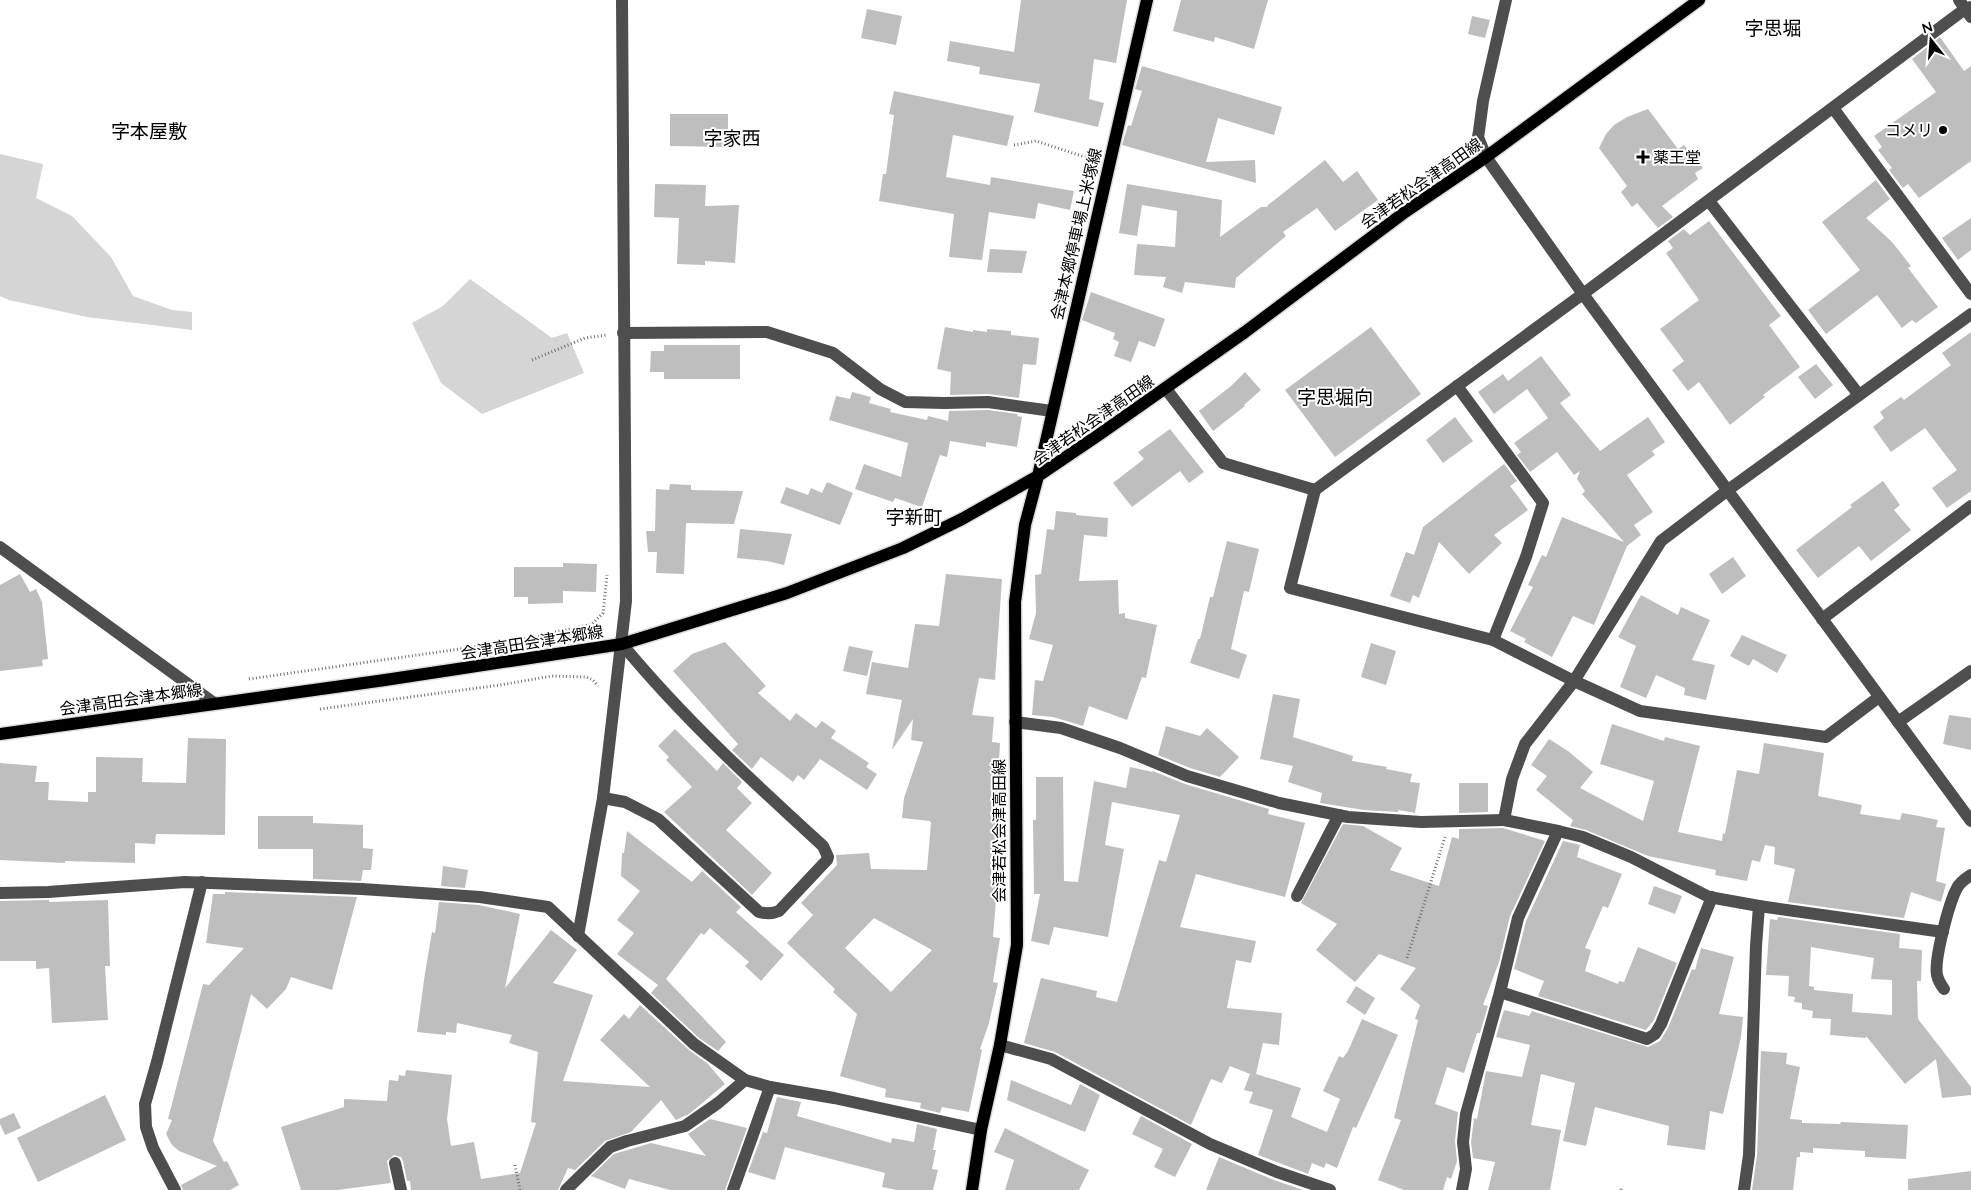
<svg xmlns="http://www.w3.org/2000/svg" width="1971" height="1190" viewBox="0 0 1971 1190" font-family="Quicksand,'Noto Sans JP',sans-serif">
<style>
.green{fill:#d5d5d5}
.building{fill:#bebebe;fill-rule:evenodd}
.lines{fill:none;stroke-linecap:round;stroke-linejoin:round}
.major-casing{stroke:#dbdbdb;stroke-width:15}
.path{stroke:#707070;stroke-width:3;stroke-dasharray:1 2.5;stroke-linecap:butt}
.minor{stroke:#4e4e4e;stroke-width:12}
.major{stroke:#000;stroke-width:12}
.poi-dot{fill:#000;stroke:#fff;stroke-width:2}
.labels{text-anchor:middle;dominant-baseline:central;stroke-width:4;stroke-linejoin:round;paint-order:stroke}
.poi-label{font-size:16px;fill:#000;stroke:#fff;text-anchor:end}
.street-label{font-size:16px;fill:#000;stroke:#fff}
.quarter-label{font-size:19px;fill:#000;stroke:#fff}
</style>
<rect width="100%" height="100%" fill="#fff"/>
<!-- green -->
<g class="green">
<polygon points="0,154 43,164 36,198 72,216 111,257 133,296 172,310 192,312 192,330 87,317 9,300 0,296"/>
<polygon points="470,279 552,338 567,333 584,373 482,414 441,383 412,323 443,306"/>
</g>
<!-- building -->
<g class="building">
<polygon points="1021,0 1127,0 1116,63 1094,59 1089,99 1104,103 1098,127 1034,112 1040,84 979,74 980,67 947,61 950,41 1014,52"/>
<polygon points="1181,0 1268,0 1254,49 1215,37 1214,42 1173,31"/>
<polygon points="867,9 902,16 896,45 861,38"/>
<polygon points="1472,16 1490,20 1485,38 1468,34"/>
<polygon points="1940,37 1964,71 1971,66 1971,161 1919,198 1908,184 1903,188 1889,170 1892,168 1878,150 1882,147 1874,136 1936,92 1912,59"/>
<polygon points="1142,66 1282,107 1274,135 1218,118 1206,162 1255,160 1256,183 1122,145 1128,125 1131,126 1142,91 1135,89"/>
<polygon points="894,91 1014,116 1007,146 953,135 946,177 990,185 991,177 1074,191 1070,210 1038,203 1035,219 989,212 982,260 949,257 954,214 879,201 883,174 886,174 894,115 889,114"/>
<polygon points="1648,109 1678,149 1684,145 1703,168 1695,173 1698,179 1662,206 1673,217 1658,228 1637,203 1632,207 1621,192 1627,186 1599,148 1606,134 1614,125 1627,117"/>
<polygon points="670,114 728,114 728,147 670,146"/>
<polygon points="1325,160 1343,182 1357,171 1378,200 1335,231 1317,208 1283,232 1286,236 1236,278 1235,288 1185,282 1182,293 1163,287 1166,277 1134,275 1137,244 1175,247 1177,211 1142,205 1137,236 1119,233 1127,184 1222,200 1220,237 1261,207 1267,207 1268,205"/>
<polygon points="1876,180 1890,199 1866,218 1892,242 1911,266 1908,268 1938,307 1916,323 1912,320 1902,328 1877,295 1826,334 1808,310 1860,270 1822,222"/>
<polygon points="655,184 706,185 705,206 739,205 735,263 705,261 705,265 677,264 679,218 654,217"/>
<polygon points="1971,218 1971,250 1958,260 1942,238"/>
<polygon points="1709,221 1781,316 1769,325 1800,367 1763,395 1765,397 1730,425 1699,382 1688,391 1672,370 1684,361 1660,329 1699,300 1666,253 1673,248 1668,241 1684,229 1690,235"/>
<polygon points="990,249 1027,251 1022,273 987,272"/>
<polygon points="1091,292 1165,319 1155,347 1139,341 1131,362 1114,356 1119,342 1113,339 1115,333 1082,320"/>
<polygon points="945,327 973,332 973,330 987,332 987,329 1011,331 1011,335 1039,338 1036,365 1023,364 1019,398 988,394 950,395 951,372 937,369"/>
<polygon points="1371,327 1421,394 1335,457 1285,390"/>
<polygon points="1971,332 1971,491 1947,508 1932,488 1957,470 1925,428 1891,452 1873,427 1884,418 1880,412 1901,397 1904,400 1951,365 1942,353"/>
<polygon points="664,345 740,345 740,379 664,379 664,372 650,372 651,351 664,351"/>
<polygon points="1541,356 1571,395 1560,403 1600,451 1648,417 1665,442 1652,451 1655,455 1627,475 1653,512 1634,525 1641,535 1627,546 1594,625 1573,616 1552,657 1524,642 1526,639 1510,631 1533,587 1528,585 1542,555 1546,557 1562,517 1624,542 1582,494 1585,491 1577,479 1580,471 1574,475 1557,452 1530,472 1517,455 1521,452 1514,443 1548,418 1527,389 1494,414 1478,392 1503,374 1508,381"/>
<polygon points="1816,364 1833,385 1815,399 1798,377"/>
<polygon points="1245,372 1261,390 1244,405 1245,406 1213,431 1199,411 1231,386"/>
<polygon points="852,392 871,397 869,403 891,409 890,412 927,420 928,416 948,421 949,411 988,410 1018,414 1017,416 1022,417 1017,447 986,442 986,447 950,441 947,457 940,455 922,507 895,498 893,502 855,489 864,464 901,477 908,443 829,420 836,396 850,399"/>
<polygon points="1455,417 1473,441 1443,463 1426,440"/>
<polygon points="1170,429 1204,472 1189,483 1180,471 1132,507 1113,483 1144,459 1138,452"/>
<polygon points="1504,464 1517,481 1510,486 1528,510 1494,535 1502,543 1469,574 1439,542 1419,598 1413,595 1410,603 1390,596 1406,552 1414,555 1423,527"/>
<polygon points="1883,481 1900,505 1894,510 1911,530 1871,561 1859,546 1818,578 1796,550 1852,507 1850,505"/>
<polygon points="827,482 853,493 840,525 780,503 786,487 808,495 811,488 822,493"/>
<polygon points="670,484 691,485 691,490 743,491 734,524 686,523 684,574 656,573 657,552 648,552 646,531 655,531 656,489 669,490"/>
<polygon points="1056,511 1076,513 1076,515 1108,518 1107,537 1084,535 1079,581 1118,580 1119,614 1125,613 1125,618 1157,625 1146,678 1142,677 1127,720 1089,706 1083,726 1053,717 1032,715 1035,680 1043,681 1053,645 1029,639 1036,613 1035,575 1041,574 1047,529 1054,530"/>
<polygon points="740,529 792,534 784,565 767,561 737,558"/>
<polygon points="1227,541 1259,549 1249,592 1244,591 1231,649 1247,655 1239,679 1190,663 1198,639 1200,639 1210,597 1213,597"/>
<polygon points="1733,557 1746,576 1722,594 1709,574"/>
<polygon points="563,563 597,564 596,592 563,591 563,603 528,604 528,597 514,597 514,567 563,567"/>
<polygon points="20,574 30,592 36,589 42,602 48,659 42,660 43,666 0,671 0,585"/>
<path d="M 946,574 L 1002,579 L 995,680 L 979,678 L 972,715 L 994,717 L 992,742 L 1000,743 L 997,799 L 1001,800 L 996,839 L 1001,839 L 993,937 L 1000,938 L 993,982 L 998,983 L 989,1023 L 980,1049 L 982,1050 L 969,1112 L 942,1107 L 940,1113 L 920,1108 L 921,1103 L 885,1097 L 886,1089 L 840,1076 L 857,1014 L 833,992 L 835,989 L 787,943 L 813,915 L 801,903 L 837,865 L 836,855 L 869,853 L 871,869 L 927,870 L 931,823 L 930,821 L 902,818 L 904,798 L 923,742 L 911,740 L 913,719 L 892,750 L 902,700 L 866,694 L 872,662 L 908,668 L 915,624 L 939,626 ZM 874,918 L 932,950 L 891,992 L 845,948 Z"/>
<polygon points="1641,595 1678,615 1681,607 1710,620 1692,660 1715,665 1706,700 1684,695 1685,688 1656,675 1646,698 1620,687 1636,646 1618,637"/>
<polygon points="1742,635 1787,655 1777,673 1753,659 1749,666 1730,656"/>
<polygon points="725,642 766,686 758,693 790,721 796,713 816,728 822,721 836,731 831,738 869,763 866,767 877,774 867,790 820,759 804,780 798,775 793,782 761,757 752,769 732,750 738,744 673,671 692,654"/>
<polygon points="1371,643 1396,651 1386,685 1361,677"/>
<polygon points="849,646 873,651 867,676 843,671"/>
<polygon points="1273,694 1300,699 1293,737 1353,756 1352,761 1387,767 1386,769 1412,774 1410,782 1420,783 1415,813 1398,810 1398,812 1364,810 1320,803 1322,793 1288,782 1293,766 1260,759"/>
<polygon points="1949,715 1971,718 1971,750 1943,744"/>
<polygon points="1612,724 1664,741 1665,737 1700,746 1678,832 1722,841 1723,833 1725,834 1737,770 1759,774 1764,743 1824,753 1818,796 1862,805 1860,814 1900,820 1902,813 1919,816 1938,820 1936,827 1945,828 1936,881 1946,884 1941,902 1911,892 1904,918 1788,902 1795,869 1774,864 1775,847 1765,845 1760,862 1752,860 1747,881 1715,875 1716,870 1648,856 1586,830 1570,826 1573,820 1536,790 1547,776 1531,765 1549,739 1568,751 1593,772 1580,788 1643,821 1654,781 1600,764"/>
<polygon points="1166,726 1200,736 1207,728 1239,757 1220,777 1190,768 1158,755"/>
<polygon points="675,729 717,771 723,763 742,782 737,788 752,803 726,830 772,873 752,895 664,812 692,787 666,760 669,757 658,746"/>
<polygon points="188,738 226,739 225,835 156,834 155,844 135,843 135,863 65,861 65,863 0,860 0,763 37,766 35,782 49,782 48,800 88,802 88,792 96,792 96,757 143,758 142,782 186,783"/>
<polygon points="1130,767 1153,772 1153,771 1185,784 1269,809 1268,814 1305,823 1285,897 1196,874 1180,927 1256,941 1251,963 1236,960 1227,1008 1282,1013 1279,1045 1263,1043 1256,1074 1301,1088 1291,1117 1327,1132 1340,1099 1323,1091 1339,1056 1343,1058 1348,1051 1362,1019 1398,1035 1356,1128 1353,1127 1337,1168 1326,1163 1324,1168 1312,1163 1308,1174 1258,1155 1273,1110 1249,1103 1253,1092 1244,1090 1250,1074 1230,1066 1222,1083 1211,1079 1191,1125 1055,1052 1024,1043 1041,978 1097,991 1096,997 1117,1002 1159,860 1166,862 1180,815 1112,802 1105,845 1124,849 1108,937 1054,927 1049,945 1031,941 1040,894 1034,894 1033,820 1036,820 1036,777 1063,777 1064,881 1078,882 1094,781 1126,788"/>
<polygon points="1459,783 1488,783 1488,812 1459,813"/>
<polygon points="258,816 313,816 313,823 363,825 363,848 373,849 371,870 363,870 361,881 313,879 313,849 258,849"/>
<polygon points="1343,824 1363,826 1402,848 1390,870 1439,886 1452,837 1459,839 1459,829 1503,828 1545,841 1510,916 1499,962 1483,1005 1488,1006 1480,1033 1477,1033 1464,1073 1447,1067 1435,1104 1458,1112 1455,1141 1457,1161 1451,1179 1447,1177 1443,1190 1404,1190 1378,1180 1401,1120 1394,1118 1418,1020 1415,1019 1420,1005 1400,989 1416,968 1379,954 1355,982 1316,950 1337,924 1301,903"/>
<polygon points="627,831 692,882 702,871 741,907 736,912 784,955 761,981 745,966 749,962 710,928 704,935 701,933 666,979 726,1042 718,1051 699,1038 651,993 658,985 617,954 634,933 617,920 640,891 621,876 622,853 624,853"/>
<polygon points="1563,841 1580,845 1577,857 1622,874 1608,908 1603,906 1585,948 1591,950 1585,971 1618,984 1619,981 1624,982 1638,947 1677,963 1654,1020 1646,1030 1538,996 1544,981 1514,969 1526,921"/>
<polygon points="443,866 468,870 465,888 441,886"/>
<polygon points="1654,886 1682,896 1675,914 1648,904"/>
<polygon points="225,892 357,897 332,990 291,977 286,989 267,1009 251,994 213,1141 224,1162 227,1161 239,1185 230,1190 183,1190 181,1185 217,1166 179,1151 172,1145 166,1134 172,1120 168,1119 203,984 209,985 244,948 206,943 213,894 225,894"/>
<polygon points="49,900 49,902 108,900 110,966 105,966 108,1020 52,1023 49,968 36,969 36,961 0,961 0,901"/>
<polygon points="439,902 479,905 520,914 505,988 551,930 577,950 553,983 593,995 563,1081 650,1087 600,1040 624,1014 629,1019 640,1005 689,1050 708,1064 725,1084 689,1114 676,1120 661,1100 631,1132 605,1141 575,1170 568,1168 558,1190 411,1190 410,1181 407,1181 403,1161 401,1157 394,1155 387,1161 391,1183 337,1190 301,1190 281,1127 344,1107 344,1099 387,1101 389,1080 398,1081 399,1075 405,1076 406,1070 452,1075 447,1119 451,1146 474,1142 481,1179 520,1173 536,1123 531,1122 538,1052 509,1043 512,1035 457,1023 456,1033 446,1032 446,1035 417,1032 425,973 432,932 435,933"/>
<path d="M 1778,917 L 1900,934 L 1899,948 L 1922,950 L 1921,981 L 1917,981 L 1918,1019 L 1971,1087 L 1971,1095 L 1942,1098 L 1936,1059 L 1905,1084 L 1866,1036 L 1866,1038 L 1830,1035 L 1831,1019 L 1812,1018 L 1813,1011 L 1802,1009 L 1802,1003 L 1794,1002 L 1795,997 L 1788,996 L 1789,976 L 1766,975 L 1770,919 L 1777,920 ZM 1811,947 L 1874,958 L 1871,979 L 1892,980 L 1892,1015 L 1852,1012 L 1853,994 L 1814,990 L 1814,987 L 1809,986 Z"/>
<polygon points="1701,948 1734,957 1719,1014 1743,1017 1741,1037 1723,1114 1710,1111 1705,1150 1667,1145 1669,1126 1595,1107 1586,1146 1563,1141 1575,1083 1541,1074 1531,1125 1561,1130 1550,1190 1488,1190 1495,1162 1473,1158 1471,1142 1474,1118 1477,1119 1486,1071 1522,1077 1530,1045 1496,1037 1504,1010 1529,1016 1532,1011 1648,1047 1660,1041 1668,1028 1692,969 1695,970"/>
<polygon points="1356,986 1375,998 1365,1015 1346,1002"/>
<polygon points="1761,1051 1787,1053 1786,1064 1800,1067 1790,1119 1802,1120 1802,1123 1840,1124 1841,1122 1908,1125 1906,1159 1865,1157 1865,1151 1813,1148 1813,1153 1800,1152 1800,1157 1797,1157 1793,1190 1752,1190 1757,1155"/>
<polygon points="1011,1080 1071,1105 1080,1084 1100,1095 1085,1132 1007,1100"/>
<polygon points="105,1095 126,1140 38,1182 17,1138"/>
<polygon points="777,1097 801,1102 797,1116 891,1143 892,1138 914,1142 917,1124 937,1129 933,1150 936,1150 932,1169 938,1170 933,1190 897,1190 882,1187 885,1173 785,1147 775,1180 748,1172 763,1132 767,1133"/>
<polygon points="14,1113 21,1128 5,1135 0,1124 0,1119"/>
<polygon points="1141,1116 1192,1144 1175,1177 1154,1167 1163,1149 1132,1134"/>
<polygon points="710,1119 747,1128 725,1190 670,1190 629,1179 625,1189 591,1176 614,1154 651,1143 706,1156 688,1134"/>
<polygon points="1005,1128 1089,1170 1079,1190 1005,1190 1014,1160 994,1152"/>
<polygon points="1219,1157 1274,1180 1303,1190 1206,1190"/>
<polygon points="1971,1171 1971,1190 1908,1190 1908,1179"/>
</g>
<g class="lines">
<!-- major casing -->
<g class="major-casing">
<g id="major">
<polyline points="0,734 385,680 622,644 787,593 903,548 962,519 1038,476 1147,0"/>
<polyline points="972,1190 981,1130 1000,1045 1017,945 1015,602 1025,525 1038,476 1100,434 1245,332 1405,212 1486,157 1699,0"/>
</g>
</g>
<!-- path -->
<g class="path">
<polyline points="1014,145 1036,141 1094,160"/>
<polyline points="532,360 585,338 607,335"/>
<polyline points="521,640 592,624 603,613 607,575"/>
<polyline points="249,679 488,645"/>
<polyline points="320,709 500,685 552,676 586,677 593,680 598,686"/>
<polyline points="1407,958 1445,837"/>
<polyline points="515,1165 520,1190"/>
<polyline points="1621,1190 1622,1187"/>
</g>
<!-- minor -->
<g class="minor">
<polyline points="1506,0 1483,101 1479,131 1478,137 1486,157 1583,294 1971,821"/>
<polyline points="1959,0 1971,17"/>
<polyline points="1833,108 1971,294"/>
<polyline points="1709,201 1859,395"/>
<polyline points="623,333 767,332 833,353 880,389 905,402 944,403 988,402 1052,411"/>
<polyline points="1457,386 1543,503 1526,557 1493,640"/>
<polyline points="1166,389 1223,463 1315,490"/>
<polyline points="0,547 214,703"/>
<polyline points="1822,619 1971,506"/>
<polyline points="1879,697 1826,737 1640,711 1574,681 1493,640 1290,588 1315,490 1591,288 1965,9 1971,7"/>
<polyline points="1015,722 1061,728 1120,748 1187,776 1279,803 1348,817 1421,822 1504,820"/>
<polyline points="1898,722 1971,671"/>
<path d="M 603,798 L 625,802 L 658,819 L 759,912 C 767,914 772,914 779,911 L 827,860 L 828,857 L 823,846 C 753,782 683,718 622,644"/>
<polyline points="1558,831 1583,837 1631,857 1709,897 1759,906 1943,932"/>
<polyline points="0,893 48,892 185,882 362,889 480,897 548,907 694,1044 745,1080 770,1087 834,1098 981,1130"/>
<polyline points="1297,896 1339,815"/>
<polyline points="578,936 603,798 626,601 622,0"/>
<path d="M 1944,989 C 1941,985 1938,980 1937,975 C 1934,959 1949,903 1957,888 C 1960,882 1965,879 1971,875"/>
<polyline points="1500,992 1647,1039 1655,1034 1661,1024 1712,897"/>
<polyline points="1000,1045 1051,1059 1210,1144 1277,1172 1330,1190"/>
<polyline points="395,1163 401,1190"/>
<polyline points="175,1190 153,1148 146,1127 145,1104 157,1062 202,882"/>
<polyline points="566,1190 610,1147 627,1141 685,1126 718,1103 745,1080"/>
<polyline points="733,1190 770,1087"/>
<polyline points="1462,1190 1466,1169 1463,1142 1466,1114 1500,992 1518,918 1558,831 1504,820 1512,779 1525,744 1574,681 1661,541 1728,490 1971,314"/>
<polyline points="1744,1190 1749,1155 1756,946 1759,906"/>
</g>
<!-- major -->
<use href="#major" class="major"/>
</g>
<!-- markers -->
<g class="poi-dot">
<circle cx="1943" cy="130" r="5"/>
<path d="M1640.5 149.5h5v5h5v5h-5v5h-5v-5h-5v-5h5z"/>
</g>
<g class="labels">
<!-- poi labels -->
<g class="poi-label">
<text x="1933" y="130">コメリ</text>
<text x="1653" y="157" text-anchor="start">薬王堂</text>
</g>
<!-- street labels -->
<g class="street-label">
<text transform="translate(1421 183) rotate(-35)">会津若松会津高田線</text>
<text transform="translate(1076 234) rotate(-77)">会津本郷停車場上米塚線</text>
<text transform="translate(1093 420) rotate(-35)">会津若松会津高田線</text>
<text transform="translate(532 642) rotate(-9)">会津高田会津本郷線</text>
<text transform="translate(131 699) rotate(-8)">会津高田会津本郷線</text>
<text transform="translate(999 831) rotate(-90)">会津若松会津高田線</text>
</g>
<!-- quarter labels -->
<g class="quarter-label">
<text x="1773" y="28">字思堀</text>
<text x="149" y="131">字本屋敷</text>
<text x="732" y="138">字家西</text>
<text x="1335" y="397">字思堀向</text>
<text x="914" y="517">字新町</text>
</g>
</g>
<!-- north arrow -->
<g transform="translate(1931 40) rotate(343)" stroke="#ffffff" stroke-width="4" paint-order="stroke">
<path d="M0-4L9 19L0 12L-9 19Z" fill="#000000"/>
<text y="-8" font-size="14" font-weight="bold" text-anchor="middle" fill="#000000">N</text>
</g>
</svg>
